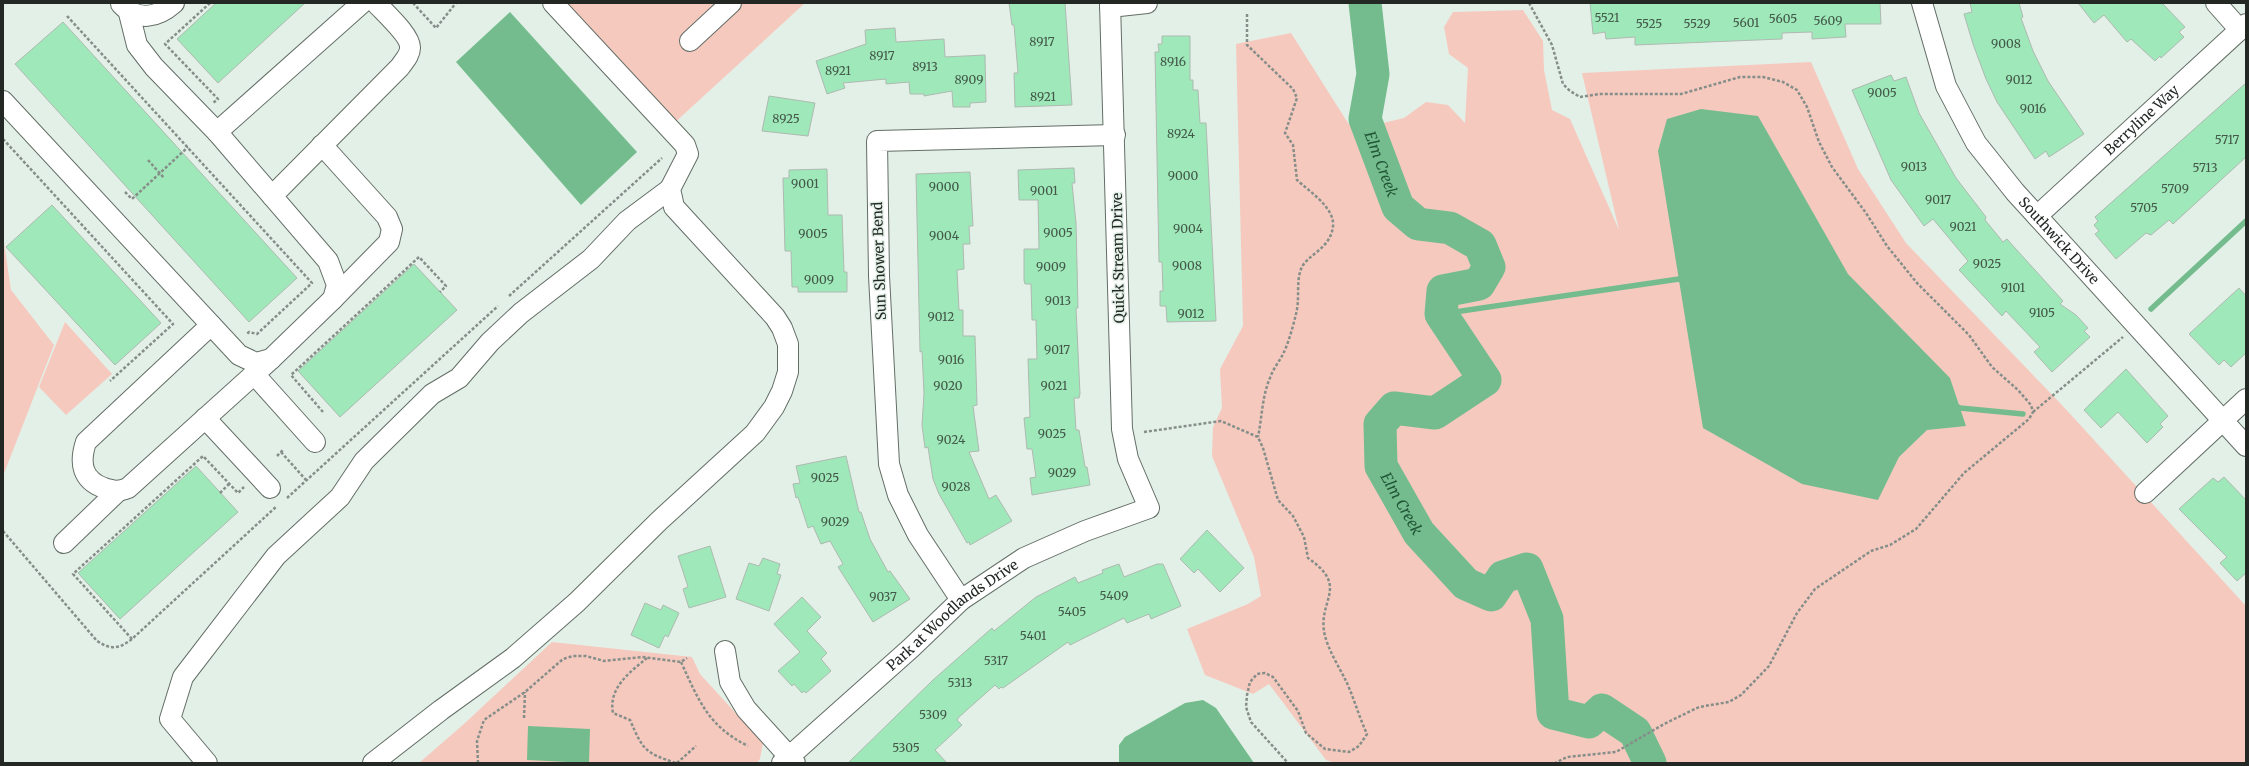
<svg xmlns="http://www.w3.org/2000/svg" width="2249" height="766" viewBox="0 0 2249 766" font-family="Merriweather,serif">
<style>
.green{fill:#f6c9bf}
.water{fill:#74bc8e}
.lines{fill:none;stroke-linecap:round;stroke-linejoin:round}
.stream{stroke:#74bc8e;stroke-width:5.5}
.river{stroke:#74bc8e;stroke-width:33}
.building{fill:#9fe8b9;stroke:#aebab1}
.minor-casing{stroke:#636e66;stroke-width:22}
.path{stroke:#858e88;stroke-width:2.5;stroke-dasharray:3 2;stroke-linecap:butt}
.minor{stroke:#fff;stroke-width:20}
.labels{text-anchor:middle;dominant-baseline:central;stroke-width:3;stroke-linejoin:round;paint-order:stroke}
.number-label{font-size:12px;fill:#425849}
.street-label{font-size:14px;fill:#232824;stroke:#e3f0e7}
.water-label{font-size:15px;font-style:italic;fill:#215637;stroke:#e3f0e7}
</style>
<rect width="100%" height="100%" fill="#e3f0e7"/>
<!-- green -->
<g class="green">
<polygon points="562,3 805,3 671,126"/>
<polygon points="1523,10 1543,41 1544,70 1552,110 1570,119 1619,230 1582,73 1811,62 1858,169 1906,243 2061,404 2246,606 2246,763 1335,763 1326,760 1269,684 1253,694 1205,675 1187,629 1248,604 1261,596 1254,557 1212,456 1213,427 1222,408 1220,369 1243,326 1236,44 1291,33 1348,123 1358,129 1404,118 1426,102 1448,105 1465,123 1468,68 1449,54 1444,27 1453,12"/>
<polygon points="3,236 11,290 54,345 3,476"/>
<polygon points="65,322 112,374 66,415 39,387"/>
<polygon points="552,642 692,657 700,674 763,743 760,759 757,763 419,763 465,723"/>
</g>
<!-- water -->
<g class="water">
<polygon points="510,12 637,152 581,205 456,62"/>
<polygon points="1701,109 1758,116 1848,274 1950,378 1966,426 1927,430 1899,457 1878,500 1802,484 1703,428 1658,151 1667,119"/>
<polygon points="1203,700 1216,708 1254,763 1119,763 1119,745 1125,737 1185,703"/>
<polygon points="528,726 590,729 589,763 527,760"/>
</g>
<g class="lines">
<!-- stream -->
<g class="stream">
<polyline points="2151,309 2246,221"/>
<polyline points="1441,314 1679,279 1686,283"/>
<polyline points="1954,405 1960,408 2023,414"/>
</g>
<!-- river -->
<path class="river" id="s1" d="M 1365,3 L 1373,74 L 1365,119 L 1398,207 L 1418,224 L 1450,228 L 1480,245 L 1489,267 L 1479,284 L 1443,291 L 1441,314 L 1485,380 L 1435,413 L 1394,408 L 1380,424 L 1381,466 L 1419,533 L 1466,584 L 1491,595 L 1503,577 L 1527,569 L 1547,619 L 1553,713 L 1589,722 L 1602,710 L 1635,732 L 1650,763"/>
</g>
<!-- building -->
<g class="building">
<polygon points="216,3 305,3 218,83 177,39"/>
<polygon points="1009,3 1065,3 1072,105 1015,107 1014,73 1018,73 1014,25 1012,25"/>
<polygon points="1590,3 1880,3 1881,24 1845,24 1846,37 1812,39 1812,32 1782,33 1782,39 1635,45 1635,37 1606,39 1605,32 1593,34"/>
<polygon points="1970,3 2019,3 2023,17 2021,18 2033,51 2048,81 2084,134 2049,157 2046,151 2035,159 1997,102 1986,79 1973,44 1964,14 1972,12"/>
<polygon points="2078,3 2162,3 2185,27 2179,32 2184,37 2161,58 2160,56 2155,61 2131,39 2127,42 2104,15 2094,23"/>
<polygon points="63,22 297,278 249,322 15,64"/>
<polygon points="895,28 896,42 944,39 945,57 985,55 986,102 970,103 970,107 953,107 952,91 924,96 924,94 910,94 909,82 886,84 886,79 843,83 845,88 827,94 816,61 866,44 865,30"/>
<polygon points="1162,36 1190,36 1190,80 1193,80 1193,90 1198,90 1200,123 1206,123 1216,321 1167,322 1166,306 1160,306 1160,291 1163,291 1162,262 1159,262 1155,52 1159,52 1158,44 1162,44"/>
<polygon points="1891,75 1894,81 1906,77 1919,113 1956,178 1986,217 1985,220 2003,242 2007,239 2015,248 2063,301 2060,304 2076,315 2088,328 2084,331 2090,337 2052,372 2034,352 2040,347 2006,311 2002,316 1959,270 1968,261 1933,219 1924,226 1891,180 1852,90"/>
<polygon points="2246,83 2246,157 2173,224 2169,220 2151,235 2146,233 2116,259 2095,234 2099,231 2094,225 2098,221 2095,217"/>
<polygon points="769,96 815,103 808,136 762,131"/>
<polygon points="1074,168 1075,183 1072,183 1076,223 1078,308 1076,308 1080,394 1079,398 1074,398 1076,430 1079,430 1085,467 1087,467 1090,485 1032,495 1030,478 1036,477 1032,449 1027,449 1024,418 1030,417 1028,359 1037,359 1036,320 1032,320 1031,284 1025,284 1024,280 1024,249 1039,249 1038,200 1019,200 1018,170"/>
<polygon points="827,169 828,215 842,215 844,272 847,272 847,292 798,292 798,287 792,287 791,251 785,251 783,178 789,178 789,170"/>
<polygon points="970,172 973,226 969,226 970,244 963,244 964,269 957,270 959,310 963,310 963,336 975,336 977,405 973,406 979,451 969,452 989,499 996,495 1012,521 970,545 969,542 967,543 939,494 933,479 928,447 925,448 922,425 924,394 922,351 920,352 916,174"/>
<polygon points="52,205 161,323 115,365 6,247"/>
<polygon points="414,264 457,310 340,417 298,371"/>
<polygon points="2239,288 2246,296 2246,353 2231,367 2224,360 2219,365 2189,334"/>
<polygon points="2126,369 2168,416 2160,424 2163,427 2147,443 2118,412 2101,428 2084,410"/>
<polygon points="846,456 859,512 861,512 870,539 888,572 890,571 910,599 873,622 838,567 843,564 830,541 821,544 813,526 808,528 798,497 796,498 793,484 800,483 796,466"/>
<polygon points="196,466 238,512 120,619 78,573"/>
<polygon points="2224,477 2246,500 2246,573 2237,581 2220,563 2227,557 2179,509 2213,478 2218,482"/>
<polygon points="1207,530 1244,568 1220,592 1198,569 1194,573 1180,559"/>
<polygon points="710,546 726,597 689,608 683,589 688,587 678,556"/>
<polygon points="763,558 780,564 777,574 781,575 769,611 736,599 749,563 759,566"/>
<polygon points="1119,564 1124,577 1157,564 1163,564 1181,606 1151,619 1149,614 1127,623 1124,618 1070,645 1068,642 1003,688 1001,687 999,689 995,685 959,717 957,720 962,725 935,750 947,763 848,763 933,680 992,628 994,631 1036,597 1075,577 1078,583 1103,573 1102,570"/>
<polygon points="802,597 821,617 807,631 827,653 821,659 831,671 806,693 804,691 802,693 794,684 792,686 778,671 800,652 774,624"/>
<polygon points="645,603 661,610 663,605 679,613 668,637 665,635 659,648 631,635"/>
</g>
<g class="lines">
<!-- minor casing -->
<g class="minor-casing">
<g id="minor">
<path id="s2" d="M 1922,3 L 1946,86 L 1976,143 L 2015,192 L 2246,446"/>
<polyline points="2216,3 2240,30"/>
<path d="M 121,4 C 138,22 157,18 174,3"/>
<polyline points="1110,7 1147,3"/>
<polyline points="690,41 731,3"/>
<polyline points="3,101 239,355 256,363 271,359 333,299 337,285 328,261 217,132 154,67 137,45 129,13"/>
<polyline points="217,132 362,3"/>
<polyline points="322,145 387,217 392,229 389,242 333,299"/>
<path d="M 272,196 L 400,67 C 404,61 410,55 410,48 C 411,36 384,12 376,3"/>
<path id="s3" d="M 2037,216 L 2246,24"/>
<path d="M 211,325 L 86,442 C 79,463 82,480 104,488 C 114,491 118,492 128,488 L 271,359"/>
<polyline points="254,374 315,442"/>
<polyline points="205,418 270,488"/>
<polyline points="2145,493 2246,399"/>
<polyline points="64,543 117,492"/>
<polyline points="961,600 918,535 898,495 889,464 879,276 877,141 1115,135"/>
<polyline points="725,651 730,682 746,709 795,763"/>
<polyline points="207,763 170,719 183,677 276,556 340,497 364,461 432,394 459,378 490,342 521,313 591,259 627,221 670,189"/>
<polyline points="373,763 441,710 513,658 577,602 659,521 755,433 774,407 782,391 788,372 788,344 782,328 775,317 674,207 670,189 688,154 685,145 553,3"/>
<path id="s4" d="M 782,763 L 911,648 L 961,600 L 1024,558 L 1085,531 L 1149,508 L 1128,459 L 1122,429 L 1110,3"/>
</g>
</g>
<!-- path -->
<g class="path">
<polyline points="210,3 165,44 218,99 213,103"/>
<polyline points="413,3 436,28 456,3"/>
<polyline points="1529,3 1552,45 1563,84 1570,91 1580,97 1599,94 1681,94 1740,77 1763,77 1783,82 1797,90 1807,107 1819,142 1832,167 1866,213 1887,246 1917,283 1969,335 1992,367 2018,390 2031,405 2033,412 2029,419 1964,473 1916,529 1890,545 1871,551 1815,589 1797,613 1769,666 1741,695 1729,702 1699,707 1664,724 1616,752 1567,757 1555,763"/>
<path d="M 1247,14 L 1247,45 L 1293,89 L 1297,98 L 1285,133 L 1293,145 L 1297,180 C 1309,191 1335,208 1333,226 C 1331,249 1306,255 1301,269 C 1296,282 1300,299 1296,314 C 1293,326 1289,342 1283,354 C 1279,362 1273,369 1270,378 C 1262,396 1262,418 1258,437"/>
<polyline points="67,16 312,283 257,334 249,332 246,335"/>
<polyline points="3,139 173,324 110,381"/>
<polyline points="148,160 164,178"/>
<polyline points="125,192 132,199 188,147"/>
<polyline points="509,296 662,158"/>
<polyline points="323,412 291,375 419,257 446,286 440,292"/>
<polyline points="2033,412 2123,337"/>
<path d="M 1144,432 L 1221,421 L 1258,437 L 1263,448 L 1278,500 L 1293,516 L 1304,537 L 1308,558 C 1351,588 1316,600 1325,636 C 1329,651 1339,667 1346,681 C 1354,698 1359,717 1367,734 L 1359,746 L 1349,752 L 1325,749 L 1306,733 L 1298,711 L 1273,677 L 1265,673 L 1257,674 L 1250,682 L 1247,695 L 1246,707 L 1251,722 L 1288,763"/>
<polyline points="281,452 306,480"/>
<polyline points="277,456 284,449"/>
<polyline points="220,493 229,484"/>
<polyline points="287,498 498,306"/>
<path d="M 3,531 L 97,641 C 111,650 119,649 132,639 L 277,506"/>
<polyline points="132,639 73,574 203,456 238,493 244,487"/>
<path d="M 647,658 C 630,672 608,688 613,713 L 630,720 C 643,750 645,753 676,763"/>
<path d="M 681,662 C 699,701 708,726 748,746"/>
<polyline points="524,718 525,692"/>
<polyline points="478,763 477,741 484,720 525,692 563,659 573,656 586,656 604,661 642,657 681,662 687,658"/>
<polyline points="677,763 696,746"/>
</g>
<!-- minor -->
<use href="#minor" class="minor"/>
</g>
<g class="labels">
<!-- number labels -->
<g class="number-label">
<text x="1607" y="17">5521</text>
<text x="1783" y="18">5605</text>
<text x="1828" y="20">5609</text>
<text x="1746" y="22">5601</text>
<text x="1649" y="23">5525</text>
<text x="1697" y="23">5529</text>
<text x="1042" y="41">8917</text>
<text x="2006" y="43">9008</text>
<text x="882" y="55">8917</text>
<text x="1173" y="61">8916</text>
<text x="925" y="66">8913</text>
<text x="838" y="70">8921</text>
<text x="969" y="79">8909</text>
<text x="2019" y="79">9012</text>
<text x="1882" y="92">9005</text>
<text x="1043" y="96">8921</text>
<text x="2033" y="108">9016</text>
<text x="786" y="118">8925</text>
<text x="1181" y="133">8924</text>
<text x="2227" y="139">5717</text>
<text x="1914" y="166">9013</text>
<text x="2205" y="167">5713</text>
<text x="1183" y="175">9000</text>
<text x="805" y="183">9001</text>
<text x="944" y="186">9000</text>
<text x="2175" y="188">5709</text>
<text x="1044" y="190">9001</text>
<text x="1938" y="199">9017</text>
<text x="2144" y="207">5705</text>
<text x="1963" y="226">9021</text>
<text x="1188" y="228">9004</text>
<text x="1058" y="232">9005</text>
<text x="813" y="233">9005</text>
<text x="944" y="235">9004</text>
<text x="1987" y="263">9025</text>
<text x="1187" y="265">9008</text>
<text x="1051" y="266">9009</text>
<text x="819" y="279">9009</text>
<text x="2013" y="287">9101</text>
<text x="1058" y="300">9013</text>
<text x="2042" y="312">9105</text>
<text x="1191" y="313">9012</text>
<text x="941" y="316">9012</text>
<text x="1057" y="349">9017</text>
<text x="951" y="359">9016</text>
<text x="948" y="385">9020</text>
<text x="1054" y="385">9021</text>
<text x="1052" y="433">9025</text>
<text x="951" y="439">9024</text>
<text x="1062" y="472">9029</text>
<text x="825" y="477">9025</text>
<text x="956" y="486">9028</text>
<text x="835" y="521">9029</text>
<text x="1114" y="595">5409</text>
<text x="883" y="596">9037</text>
<text x="1072" y="611">5405</text>
<text x="1033" y="635">5401</text>
<text x="996" y="660">5317</text>
<text x="960" y="682">5313</text>
<text x="933" y="714">5309</text>
<text x="906" y="747">5305</text>
</g>
<!-- street labels -->
<g class="street-label">
<text stroke="none"><textPath href="#s3" startOffset="142">Berryline Way</textPath></text>
<text stroke="none"><textPath href="#s2" startOffset="279">Southwick Drive</textPath></text>
<text transform="translate(1118 258) rotate(-91)">Quick Stream Drive</text>
<text transform="translate(879 261) rotate(-92)">Sun Shower Bend</text>
<text stroke="none"><textPath href="#s4" startOffset="226">Park at Woodlands Drive</textPath></text>
</g>
<!-- water labels -->
<g class="water-label">
<text stroke="none"><textPath href="#s1" startOffset="165">Elm Creek</textPath></text>
<text stroke="none"><textPath href="#s1" startOffset="694">Elm Creek</textPath></text>
</g>
</g>
<!-- border -->
<rect width="2249" height="766" fill="none" stroke="#232824" stroke-width="8"/>
</svg>
